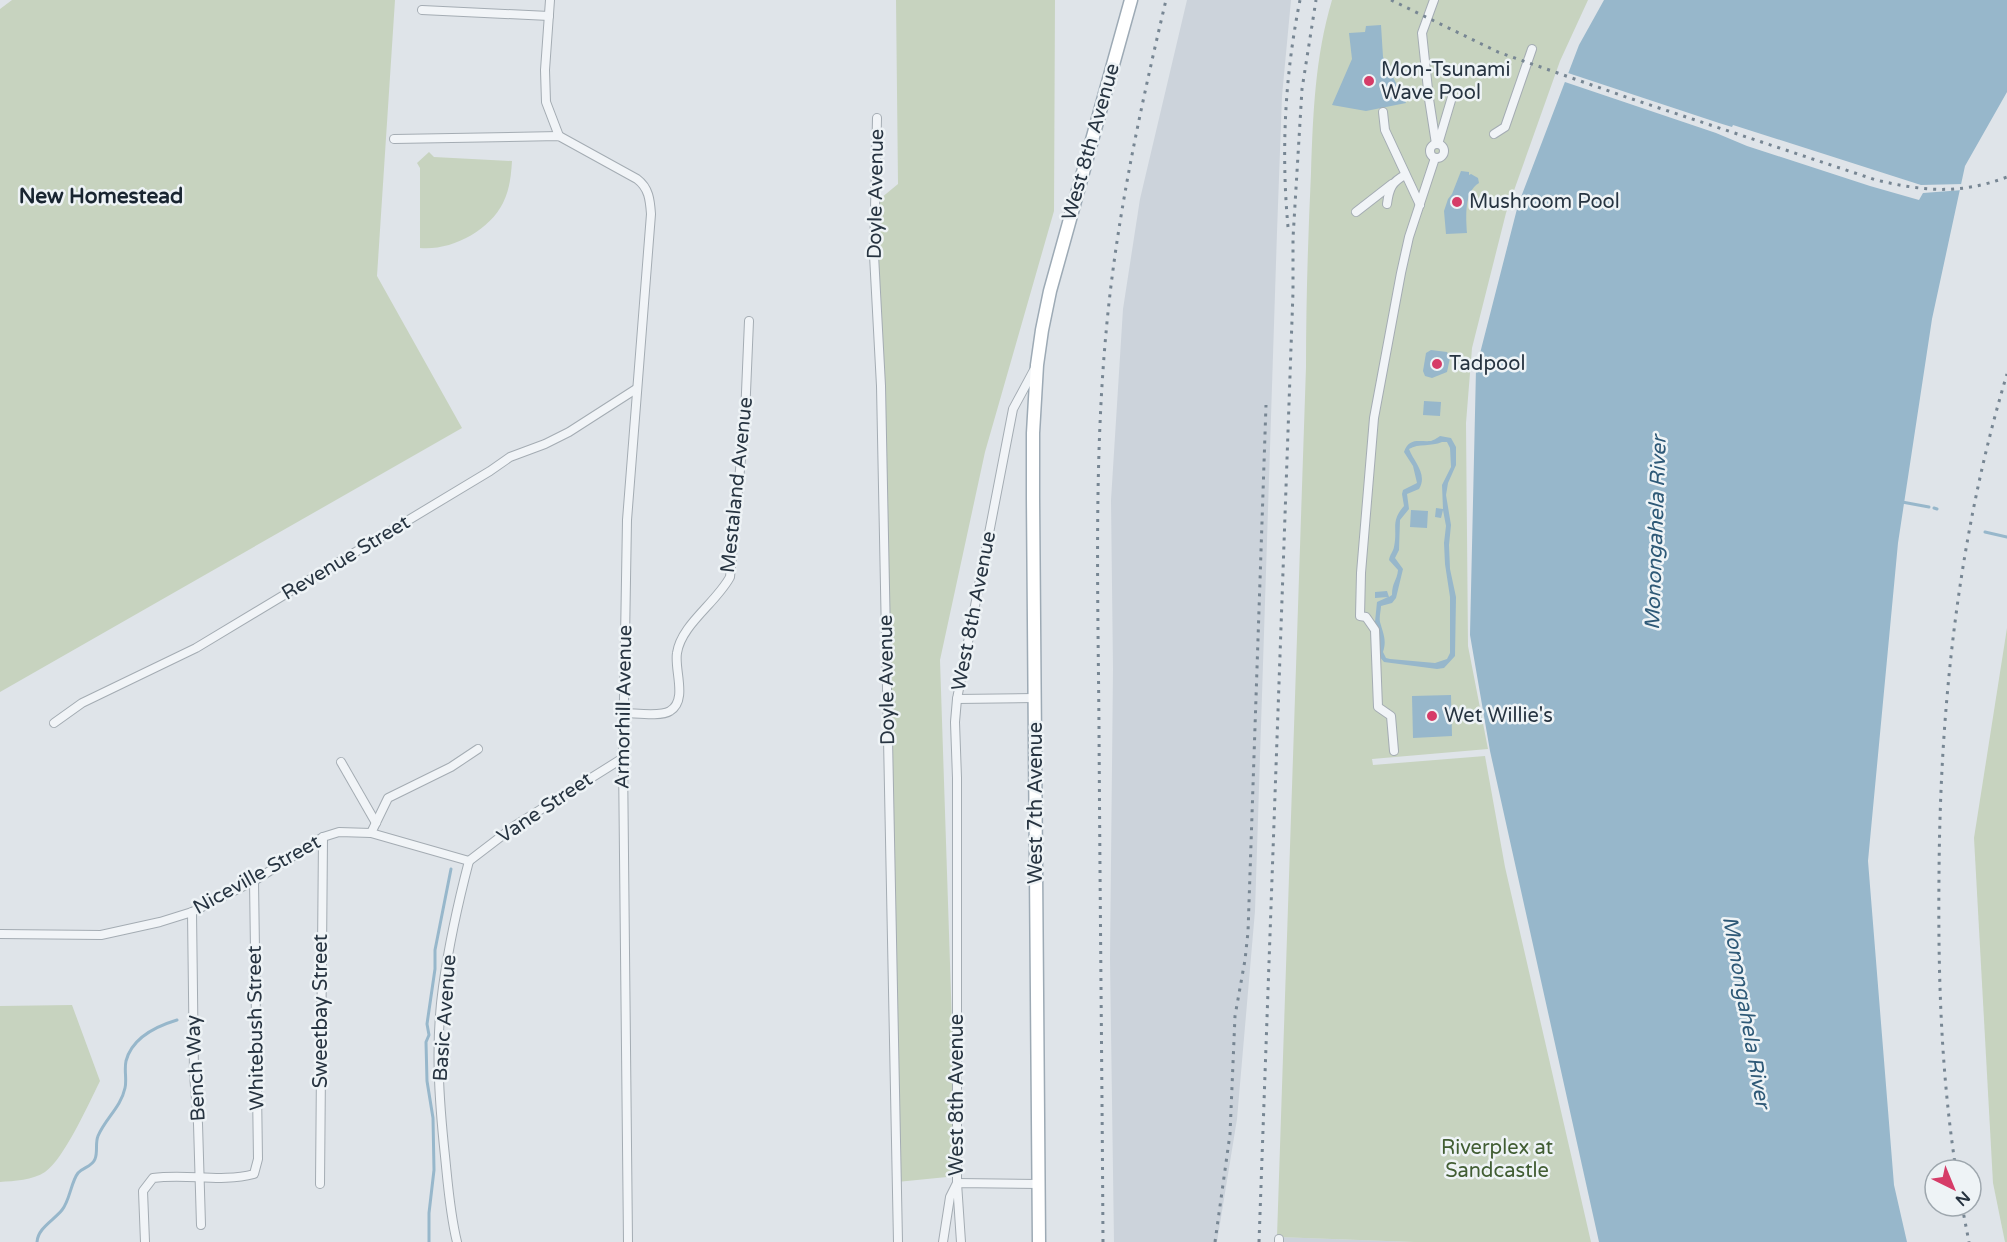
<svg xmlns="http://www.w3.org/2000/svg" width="2007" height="1242" viewBox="0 0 2007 1242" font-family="'Varela Round',sans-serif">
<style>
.built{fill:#ccd3db}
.green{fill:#c7d3bf}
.water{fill:#97b7cb;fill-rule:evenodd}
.pier{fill:#dfe4e9}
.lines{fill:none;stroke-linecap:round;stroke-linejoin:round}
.stream{stroke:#97b7cb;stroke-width:3}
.street-casing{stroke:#a4acb3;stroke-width:10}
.primary-casing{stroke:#9daab5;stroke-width:15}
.street{stroke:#f1f4f7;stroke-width:8}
.primary{stroke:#fff;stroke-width:12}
.rail{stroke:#778693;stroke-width:3;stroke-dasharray:3 6;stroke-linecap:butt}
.poi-dot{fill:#d63c68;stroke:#eef3f6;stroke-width:2}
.labels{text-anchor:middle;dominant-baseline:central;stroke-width:5;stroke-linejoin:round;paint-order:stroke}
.poi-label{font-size:20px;fill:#273441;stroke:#eef3f6;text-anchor:start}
.street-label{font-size:20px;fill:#273441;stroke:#eef3f6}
.park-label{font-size:20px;fill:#415d33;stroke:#eef3f6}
.neighbourhood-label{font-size:21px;font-weight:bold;fill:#192531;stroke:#eef3f6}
.water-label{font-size:21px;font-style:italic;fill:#2e5977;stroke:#eef3f6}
</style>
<rect width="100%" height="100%" fill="#dfe4e9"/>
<!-- built -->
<g class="built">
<polygon points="1187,0 1291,0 1282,96 1277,232 1255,911 1237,1119 1217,1242 1114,1242 1110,959 1113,669 1111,500 1123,309 1140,199"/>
<polygon points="1277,1237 1414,1242 1277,1242"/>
</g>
<!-- green -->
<g class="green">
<polygon points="12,0 395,0 377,276 462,428 0,692 0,9"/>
<polygon points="896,0 1055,0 1054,211 985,452 940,660 957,1176 897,1182 875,203 898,184"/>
<path d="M 1332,0 L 1588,0 L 1560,61 L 1506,213 L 1472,348 L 1466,423 L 1468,646 L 1488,749 L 1372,759 L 1373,765 L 1485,756 L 1505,867 L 1591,1242 L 1414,1242 L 1277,1237 L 1306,367 C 1306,302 1308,238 1311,173 C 1313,114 1315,57 1332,0 Z"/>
<path d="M 429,152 L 434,157 L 512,161 C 511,175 510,189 503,203 C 489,231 451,251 420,248 L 420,168 L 417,163 Z"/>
<polygon points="2007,628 2007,1242 2005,1242 1993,1183 1974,838"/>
<path d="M 72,1005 L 100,1081 C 89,1103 64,1159 45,1172 C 33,1180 14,1181 0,1182 L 0,1006 Z"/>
</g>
<!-- water -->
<g class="water">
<polygon points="1604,0 2007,0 2007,92 1965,166 1932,319 1898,543 1868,861 1894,1185 1907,1242 1599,1242 1490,751 1470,635 1476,369 1518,205 1579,45"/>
<polygon points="1381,25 1383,57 1406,103 1366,111 1332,105 1352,59 1349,33 1365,32 1366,26"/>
<path d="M 1461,171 L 1469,172 L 1469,175 L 1471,174 L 1478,178 L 1479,183 C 1464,192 1466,216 1467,233 L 1446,234 L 1444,211 L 1448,199 L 1452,194 Z"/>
<polygon points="1431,350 1447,352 1450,358 1447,372 1432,378 1425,376 1423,371 1426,353"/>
<polygon points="1424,401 1441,402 1440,416 1423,415"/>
<path d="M 1440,436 L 1451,438 L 1456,447 L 1456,465 L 1448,483 L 1446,495 L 1451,525 L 1449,545 L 1450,569 L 1456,597 L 1455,656 L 1444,668 L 1437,669 L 1384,662 L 1379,656 L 1378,647 L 1380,641 L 1375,622 L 1377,602 L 1388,597 L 1375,598 L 1375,592 L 1387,591 L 1389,597 L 1392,595 C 1392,582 1397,581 1398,570 L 1389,560 C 1390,554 1393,552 1394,547 C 1398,528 1390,522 1404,506 L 1402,494 L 1403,490 L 1417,483 L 1413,466 L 1404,452 C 1409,437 1419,442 1431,441 C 1432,441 1439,437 1440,436 ZM 1442,442 L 1447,442 L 1450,448 L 1451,467 L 1442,485 L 1443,509 L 1436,508 L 1435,517 L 1441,518 L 1443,510 L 1446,526 L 1444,543 L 1445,564 L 1450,597 L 1450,653 L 1447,659 L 1435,663 L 1390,659 L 1386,658 L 1383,652 C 1387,640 1383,633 1380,622 C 1379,617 1381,610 1381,606 L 1392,603 L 1396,598 L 1403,569 L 1395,558 L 1399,550 L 1400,520 L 1409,509 L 1407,494 L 1419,489 C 1428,474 1414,462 1409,449 C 1419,443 1431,447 1442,442 Z"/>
<polygon points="1411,510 1428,511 1427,528 1410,527"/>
<polygon points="1451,695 1452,736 1413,738 1412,696"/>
</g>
<!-- pier -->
<polygon class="pier" points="1565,72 1719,123 1732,127 1733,125 1921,185 1964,184 1963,190 1923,193 1919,200 1870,186 1747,146 1716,133 1562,81"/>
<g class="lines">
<!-- stream -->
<g class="stream">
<polyline points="1902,502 1929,507"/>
<polyline points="1934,508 1937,509"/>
<polyline points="1985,532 2007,537"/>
<path d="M 37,1242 C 38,1228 53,1221 62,1210 C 70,1200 71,1182 78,1173 C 83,1167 92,1167 95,1159 C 98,1152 95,1143 98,1136 C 105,1119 121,1107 125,1088 C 127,1080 124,1070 126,1061 C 132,1038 157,1026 177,1020"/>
<polyline points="429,1242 429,1213 434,1170 433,1118 427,1081 426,1042 429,1035 427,1024 435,969 435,950 451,869"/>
</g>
<!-- street casing -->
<g class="street-casing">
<g id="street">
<polyline points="550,0 545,70 546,102 559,136"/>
<polyline points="1434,0 1422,33 1429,99 1436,144"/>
<polyline points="422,10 549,16"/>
<polyline points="1383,112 1385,130 1420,205"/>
<polyline points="877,118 874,255 881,386 898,1242"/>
<polyline points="1494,134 1505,127 1532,49"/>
<path d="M 394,139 L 559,136 L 637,179 C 649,188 650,200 651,214 L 627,520 L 623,758 L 628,1242"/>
<circle cx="1437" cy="151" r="7"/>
<polyline points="1438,144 1452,97"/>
<path d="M 1387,204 C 1389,188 1392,182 1405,175"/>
<polyline points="1356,212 1392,184"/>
<polyline points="957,699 1035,698"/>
<path d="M 624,713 C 635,713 661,717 670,711 C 688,700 674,670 677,653 C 681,625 716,603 730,577 L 745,416 L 749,321"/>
<polyline points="54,723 82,703 196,648 490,471 510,457 545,444 569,432 636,389"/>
<polyline points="1394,751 1391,716 1378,707 1375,630 1366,617 1360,616 1361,573 1374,418 1401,273 1409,237 1435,158"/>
<polyline points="341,762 376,823"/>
<polyline points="371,833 469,861"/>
<polyline points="469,861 516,825 623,758"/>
<polyline points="192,912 194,1074 198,1124 201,1225"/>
<polyline points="0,934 101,935 160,922 192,912 254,881 323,837 339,832 371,833 388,798 451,767 478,749"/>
<polyline points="320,1184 323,837"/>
<path d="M 145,1242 L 143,1191 L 153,1178 C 187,1173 221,1183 254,1174 L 258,1159 L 254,881"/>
<path d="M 457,1242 C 450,1214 448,1185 445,1156 C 439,1100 435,1043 443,987 C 449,944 458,903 469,861"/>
<polyline points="943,1242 950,1197 957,1183 1039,1184"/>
<polyline points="961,1242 957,1183 957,778 955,722 957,699 1013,409 1034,370"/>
<polyline points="1279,1242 1279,1239"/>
</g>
</g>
<!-- primary casing -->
<g class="primary-casing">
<polyline id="primary" points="1039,1242 1033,498 1033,433 1037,365 1042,330 1050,291 1131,0"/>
</g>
<!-- street -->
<use href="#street" class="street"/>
<!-- primary -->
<use href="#primary" class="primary"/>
<!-- rail -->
<g class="rail">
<path d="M 1391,0 L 1498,52 L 1623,96 L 1876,180 C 1923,191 1960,195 2007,177"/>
<path d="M 1288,227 C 1281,150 1285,75 1300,0"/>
<path d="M 1956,1170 C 1941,1073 1938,975 1939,876 C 1940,707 1958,536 2007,374"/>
<polyline points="1962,1206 1969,1242"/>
<path d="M 1103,1242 C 1102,1071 1100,899 1099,728 C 1098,596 1094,464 1106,333 C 1116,220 1140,110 1166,0"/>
<polyline points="1215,1242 1230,1134 1235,1016 1245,960 1248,932 1266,405"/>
<polyline points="1259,1242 1293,292 1293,238 1302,89 1316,0"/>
</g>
</g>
<!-- markers -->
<g class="poi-dot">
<circle cx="1369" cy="81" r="6"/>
<circle cx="1457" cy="202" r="6"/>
<circle cx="1437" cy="364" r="6"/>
<circle cx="1432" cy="716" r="6"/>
</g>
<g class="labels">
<!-- poi labels -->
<g class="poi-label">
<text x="1381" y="70">Mon-Tsunami<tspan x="1381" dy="23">Wave Pool</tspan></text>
<text x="1469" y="202">Mushroom Pool</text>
<text x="1449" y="364">Tadpool</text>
<text x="1444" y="716">Wet Willie's</text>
</g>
<!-- street labels -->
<g class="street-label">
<text transform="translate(1091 142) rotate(-74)">West 8th Avenue</text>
<text transform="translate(876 194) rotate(-89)">Doyle Avenue</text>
<text transform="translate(737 485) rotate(-84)">Mestaland Avenue</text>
<text transform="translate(346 558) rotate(-31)">Revenue Street</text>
<text transform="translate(974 611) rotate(-79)">West 8th Avenue</text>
<text transform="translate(887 680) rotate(-91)">Doyle Avenue</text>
<text transform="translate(624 707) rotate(-89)">Armorhill Avenue</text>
<text transform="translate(1036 803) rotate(-90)">West 7th Avenue</text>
<text transform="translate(545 808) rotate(-34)">Vane Street</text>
<text transform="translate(257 875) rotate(-29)">Niceville Street</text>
<text transform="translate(321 1011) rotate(-90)">Sweetbay Street</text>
<text transform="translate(445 1018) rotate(-86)">Basic Avenue</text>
<text transform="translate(256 1028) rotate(-91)">Whitebush Street</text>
<text transform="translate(196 1068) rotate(-93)">Bench Way</text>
<text transform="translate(957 1095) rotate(-90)">West 8th Avenue</text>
</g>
<!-- park labels -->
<g class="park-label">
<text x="1497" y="1148">Riverplex at<tspan x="1497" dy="23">Sandcastle</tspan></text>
</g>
<!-- neighbourhood labels -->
<g class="neighbourhood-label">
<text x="101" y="196">New Homestead</text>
</g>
<!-- water labels -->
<g class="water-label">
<text transform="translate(1656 533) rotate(-88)">Monongahela River</text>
<text transform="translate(1746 1012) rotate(80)">Monongahela River</text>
</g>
</g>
<!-- north arrow -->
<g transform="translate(1953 1188) rotate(137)"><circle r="28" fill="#eef3f6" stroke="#9ea7ae" stroke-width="1.5"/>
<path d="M0-4.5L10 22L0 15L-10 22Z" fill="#d63c68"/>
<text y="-9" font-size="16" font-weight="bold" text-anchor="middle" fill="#273441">N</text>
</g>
</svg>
